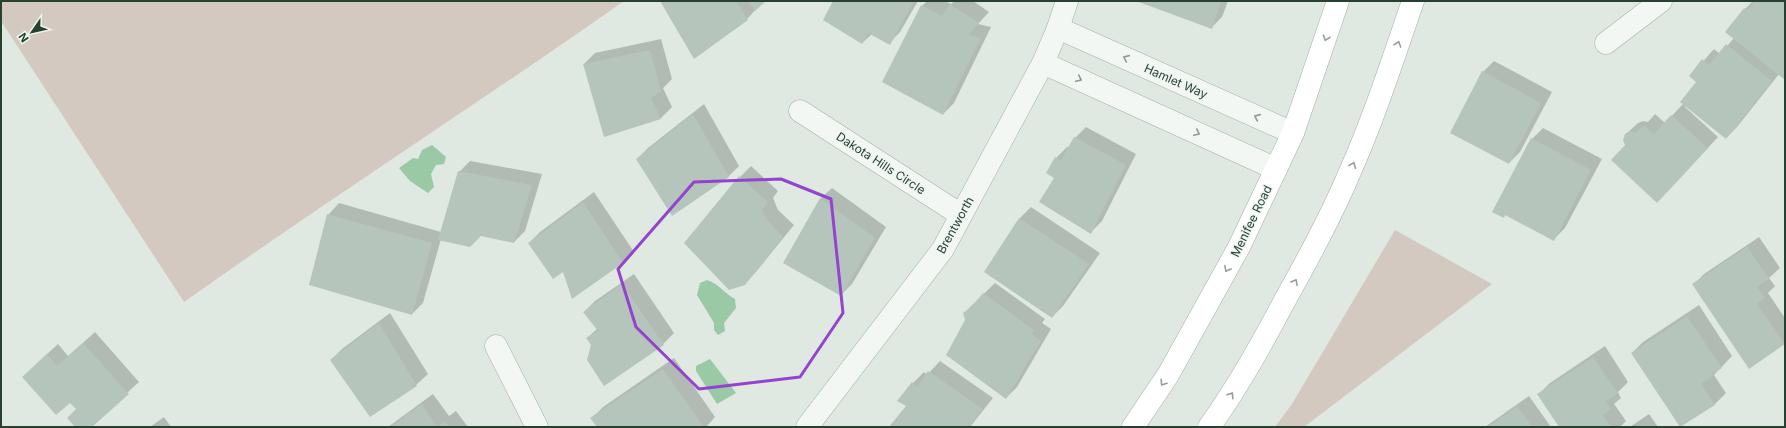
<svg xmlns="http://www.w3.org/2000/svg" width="1786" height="428" viewBox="0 0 1786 428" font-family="Inter,sans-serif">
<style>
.green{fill:#d3c9c0}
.water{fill:#9ac9a5}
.shadow{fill:#0003}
.building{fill:#b6c5bc}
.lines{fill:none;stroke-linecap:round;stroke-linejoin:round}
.minor-casing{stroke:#a1b0a5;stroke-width:23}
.major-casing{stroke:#9eb4a6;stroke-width:23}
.minor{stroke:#f2f7f4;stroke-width:22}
.major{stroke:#fff;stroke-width:22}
.oneway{stroke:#94a098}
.oneway2{stroke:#8d9c92}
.marked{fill:none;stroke:#9343cf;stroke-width:3;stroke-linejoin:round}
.labels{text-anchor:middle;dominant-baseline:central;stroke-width:3;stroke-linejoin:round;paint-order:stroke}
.street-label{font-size:12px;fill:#284030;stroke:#eff6f1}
</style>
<rect width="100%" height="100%" fill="#dfe9e2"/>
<!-- green -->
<g class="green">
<path d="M 1,1 L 624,1 C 479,103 329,199 184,302 L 1,21 Z"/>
<polygon points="1395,230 1492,284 1304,427 1275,427 1292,404"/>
</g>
<!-- water -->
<g class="water">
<polygon points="432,145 446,157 444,164 436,165 431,174 434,187 428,193 410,181 399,168 413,158 418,159 422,150"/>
<path d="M 707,280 C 718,283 724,293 735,299 L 736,308 L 724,323 L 725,331 L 718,335 L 714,330 L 714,323 L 697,295 L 700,283 Z"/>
<polygon points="710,359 736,393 717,404 696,371 696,366"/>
</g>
<!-- shadow -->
<g class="shadow">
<polygon points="661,1 764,1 747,19"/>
<polygon points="834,1 918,1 900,32 889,43 872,34 862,43"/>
<polygon points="927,1 945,1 951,4 955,1 973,1 989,12 978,24 991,27 954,103 943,114 922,6"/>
<polygon points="1139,1 1228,1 1222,17 1211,28"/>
<polygon points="1753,1 1785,1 1785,79 1779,74 1737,127 1726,138 1686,105 1685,107 1718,137 1668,191 1626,146 1626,134 1638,123 1643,121 1648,122 1655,114 1665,123 1684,103 1697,82 1690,76 1714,49 1720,54 1734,38 1745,9"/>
<polygon points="661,39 672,79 663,88 672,107 661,118 604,136 584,64 595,53"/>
<polygon points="1494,61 1552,92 1520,152 1509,163 1483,72"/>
<polygon points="704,104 739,166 728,177 637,159 648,148"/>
<polygon points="1086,127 1136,154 1102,221 1091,232 1055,178 1056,158 1067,147 1069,148 1075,138"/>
<polygon points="1543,128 1602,159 1565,228 1554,239 1506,214 1503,217 1532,139"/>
<polygon points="470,161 542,174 525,231 514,242 481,235 441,239 423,303 412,314 328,215 339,203 441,232 459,172"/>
<polygon points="751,166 778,191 773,198 778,210 794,225 755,273 744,284 740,177"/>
<polygon points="832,188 886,227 852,284 841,295 784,263 821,198"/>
<polygon points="594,192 634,252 623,263 564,271 529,243 540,232"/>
<polygon points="1031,207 1100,253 1063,306 1052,317 985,271 1020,218"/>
<polygon points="1759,237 1780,268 1769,278 1775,286 1768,293 1785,318 1784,344 1693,285 1704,274"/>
<polygon points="634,274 674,333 663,344 592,345 587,338 597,329 584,312 595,301"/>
<polygon points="995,283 1045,319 1042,323 1051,329 1017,387 1006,398 966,321 964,313"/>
<polygon points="1699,305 1732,356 1714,375 1726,393 1715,404 1681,426 1632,353 1643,342"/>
<polygon points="390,313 428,374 416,385 370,416 331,360 342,349"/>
<polygon points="95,332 139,382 90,427 76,427 77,409 34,366 58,344 68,356"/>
<polygon points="1605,346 1628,382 1618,392 1621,398 1614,404 1626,421 1620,427 1561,427 1539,394 1550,383"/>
<polygon points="674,358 715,417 706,427 598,427 592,418 603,407"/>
<polygon points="940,361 993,398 970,427 890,427 908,405 913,383 924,372 927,375"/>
<polygon points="433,394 449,416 456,411 468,427 388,427"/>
<polygon points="1529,396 1551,427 1485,427"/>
<polygon points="1649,414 1658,427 1630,427"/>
<polygon points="164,417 171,427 150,427"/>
</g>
<!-- building -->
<g class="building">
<polygon points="660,1 736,1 748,20 694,59"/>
<polygon points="748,1 766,1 755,11"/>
<polygon points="833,1 914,1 890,45 868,33 862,44 823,20"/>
<polygon points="1136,1 1221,1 1212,29"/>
<polygon points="1755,1 1785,1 1785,80 1725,32 1744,8 1747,10"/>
<polygon points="950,4 979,23 968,35 981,38 943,115 882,82 921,5 942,16"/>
<polygon points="1726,44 1772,81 1726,139 1680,102 1696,82 1689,76 1702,59 1709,65"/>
<polygon points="650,50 661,91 651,98 661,119 604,137 583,64"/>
<polygon points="1482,71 1541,103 1509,164 1450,133"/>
<polygon points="693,114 729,177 672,216 636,159"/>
<polygon points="1671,115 1708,148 1657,203 1611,160 1625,145 1623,140 1625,134 1631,131 1636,133 1644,125 1654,134"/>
<polygon points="1074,137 1126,165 1091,234 1039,202 1054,178 1046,173 1055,157 1061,160"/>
<polygon points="1531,138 1591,170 1554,241 1505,215 1504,218 1492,212"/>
<polygon points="458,171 532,185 514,243 481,236 470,247 438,240"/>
<polygon points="739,176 768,202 762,210 768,221 783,237 745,285 729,290 684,243"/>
<polygon points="820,198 875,238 841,296 783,263"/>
<polygon points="583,202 623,263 572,299 563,272 553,279 528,243"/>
<polygon points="327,214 432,243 412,315 309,285"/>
<polygon points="1019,218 1089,264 1052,318 984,272"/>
<polygon points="1747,247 1769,279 1757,287 1765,298 1757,304 1785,344 1749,369 1692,284"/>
<polygon points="622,284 664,345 604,386 587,360 591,345 586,338 598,331 583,312"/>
<polygon points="983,293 1034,330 1031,334 1041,341 1006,399 946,355 965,320 963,313 971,308"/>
<polygon points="1687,316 1722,368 1712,374 1713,376 1701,384 1715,405 1680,427 1631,353"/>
<polygon points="379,323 417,386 370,417 330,360"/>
<polygon points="83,343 129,394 92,427 75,427 67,418 76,409 70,403 56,415 22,377 47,354 57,366"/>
<polygon points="1593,357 1618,393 1606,402 1611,409 1603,415 1611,427 1559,427 1537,394"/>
<polygon points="663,369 704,427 597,427 590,418"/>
<polygon points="928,371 983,409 969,427 889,427 906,406 897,401 912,382 917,387"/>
<polygon points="422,404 437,427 445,421 449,427 390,427"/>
<polygon points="1517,406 1532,427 1488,427"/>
</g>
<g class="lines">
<!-- minor casing -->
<g class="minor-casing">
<g id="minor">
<polyline points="1058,28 1293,133"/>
<polyline points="1606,43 1661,1"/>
<polyline points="1043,63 1276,169"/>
<polyline points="800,111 961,215"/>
<polyline points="496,346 537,427"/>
<polyline points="807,427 943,249 1043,63 1058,28 1067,1"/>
</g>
</g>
<!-- major casing -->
<g class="major-casing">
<g id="major">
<polyline points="1133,427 1168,375 1239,247 1293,133 1338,1"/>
<path d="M 1209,427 C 1238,387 1262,344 1285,300 C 1308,259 1331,217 1349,174 C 1374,118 1393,59 1413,1"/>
</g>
</g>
<!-- minor -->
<use href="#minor" class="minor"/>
<!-- major -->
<use href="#major" class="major"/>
</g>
<!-- one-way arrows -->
<defs><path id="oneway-chevron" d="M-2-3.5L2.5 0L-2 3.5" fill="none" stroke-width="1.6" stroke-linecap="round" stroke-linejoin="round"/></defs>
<g class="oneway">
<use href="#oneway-chevron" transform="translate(1326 38) rotate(109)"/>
<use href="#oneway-chevron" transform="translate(1398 44) rotate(-71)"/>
<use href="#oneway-chevron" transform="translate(1353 165) rotate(-68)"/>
<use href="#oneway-chevron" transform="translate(1227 269) rotate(119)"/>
<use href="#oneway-chevron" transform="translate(1295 282) rotate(-61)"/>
<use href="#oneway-chevron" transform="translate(1163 383) rotate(124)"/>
<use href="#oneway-chevron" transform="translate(1231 395) rotate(-57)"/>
</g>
<g class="oneway2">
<use href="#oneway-chevron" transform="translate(1126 58) rotate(-156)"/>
<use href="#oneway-chevron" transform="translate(1079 79) rotate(25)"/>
<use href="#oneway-chevron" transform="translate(1257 117) rotate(-156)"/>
<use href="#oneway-chevron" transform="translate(1197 133) rotate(25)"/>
</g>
<!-- marked area -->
<path class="marked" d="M 781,179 L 831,199 L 843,313 L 800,377 L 699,389 L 636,327 L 618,269 L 694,182 Z"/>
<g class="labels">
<!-- street labels -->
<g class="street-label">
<text transform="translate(1176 81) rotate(24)">Hamlet Way</text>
<text transform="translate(881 163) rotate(33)">Dakota Hills Circle</text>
<text transform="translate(1251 221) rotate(-64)">Menifee Road</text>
<text transform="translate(955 225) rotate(-61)">Brentworth</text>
</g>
</g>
<!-- border -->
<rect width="1786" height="428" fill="none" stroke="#284030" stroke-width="4"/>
<!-- north arrow -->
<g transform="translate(32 32) rotate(236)" stroke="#eff6f1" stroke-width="3" paint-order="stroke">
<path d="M0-3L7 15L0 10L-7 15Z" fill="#284030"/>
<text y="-6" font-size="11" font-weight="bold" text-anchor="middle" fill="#284030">N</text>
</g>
</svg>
